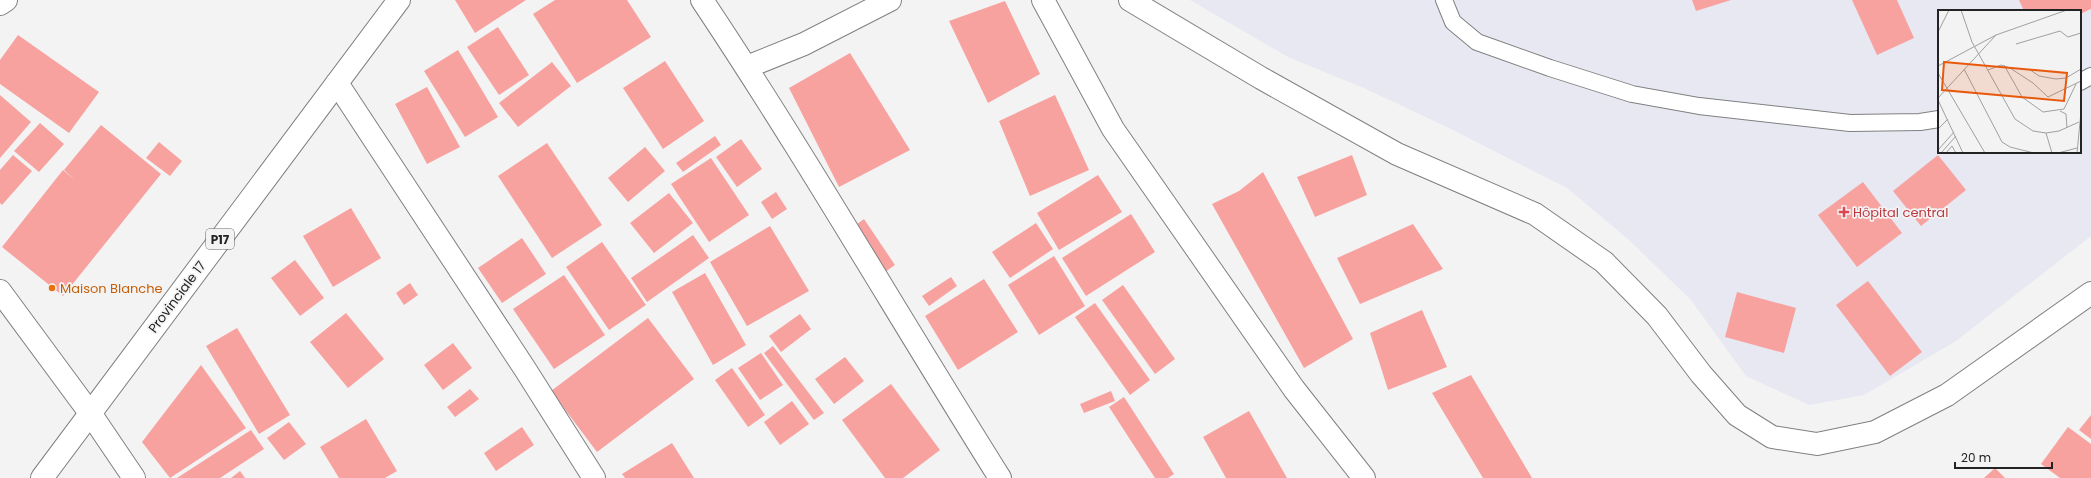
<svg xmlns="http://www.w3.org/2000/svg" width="2091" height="478" viewBox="0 0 2091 478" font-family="Poppins,sans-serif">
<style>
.built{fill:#e7e8f1;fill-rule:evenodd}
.building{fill:#f8a2a0}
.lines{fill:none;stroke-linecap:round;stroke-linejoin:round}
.service-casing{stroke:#808082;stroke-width:18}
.minor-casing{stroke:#808082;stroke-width:24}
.tertiary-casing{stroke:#808082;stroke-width:24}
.primary-casing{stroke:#808082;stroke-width:24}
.service{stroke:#fff;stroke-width:16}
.minor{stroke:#fff;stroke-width:22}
.tertiary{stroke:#fff;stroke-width:22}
.primary{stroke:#fff;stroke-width:22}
.health-dot{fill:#e0444e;stroke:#f3f3f4;stroke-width:1.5}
.food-dot{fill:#e8710a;stroke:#f3f3f4;stroke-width:1.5}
.labels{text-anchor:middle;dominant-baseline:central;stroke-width:3.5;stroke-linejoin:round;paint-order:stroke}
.shield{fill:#f3f3f4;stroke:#616162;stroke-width:1}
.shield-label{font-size:12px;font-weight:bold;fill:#232324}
.health-label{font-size:13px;fill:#be3a42;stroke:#f3f3f4;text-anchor:start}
.food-label{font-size:13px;fill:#c56008;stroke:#f3f3f4;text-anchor:start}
.street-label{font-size:13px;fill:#232324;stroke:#f3f3f4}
.inset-road{fill:none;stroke:#a0a0a1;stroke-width:1}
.view{fill:#e8590c;fill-opacity:0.15;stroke:#e8590c;stroke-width:2}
.inset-edge{fill:none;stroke:#232324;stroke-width:2}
</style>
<rect width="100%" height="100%" fill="#f3f3f4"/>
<!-- built -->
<path class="built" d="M 1190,0 L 2091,0 L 2091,236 L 1956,341 L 1864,395 L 1809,405 L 1746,376 L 1691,300 L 1629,240 L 1567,188 L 1449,128 L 1366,89 L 1288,57 ZM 1939,11 L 2080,11 L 2080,152 L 1939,152 Z"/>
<!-- building -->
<g class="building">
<polygon points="455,0 526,0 475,33"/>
<polygon points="555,0 627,0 651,37 577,83 533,14"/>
<polygon points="1692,0 1731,0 1696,11"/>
<polygon points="1852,0 1897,0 1914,38 1877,55"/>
<polygon points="2019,0 2091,0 2091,9 2080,14 2080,11 2024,11"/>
<polygon points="1005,1 1040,74 988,103 949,21"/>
<polygon points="498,27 529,75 499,95 467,47"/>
<polygon points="18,35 99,92 69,133 0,84 0,60"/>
<polygon points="458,50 498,117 465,137 424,71"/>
<polygon points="850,53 910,150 839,187 789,88"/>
<polygon points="665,61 704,121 663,149 623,88"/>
<polygon points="552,62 571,86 518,127 499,103"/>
<polygon points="427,87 460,147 427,164 395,104"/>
<polygon points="0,95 31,122 0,158"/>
<polygon points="1055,95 1089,170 1030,196 999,121"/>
<polygon points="40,123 64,144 39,172 14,151"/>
<polygon points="101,125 161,174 63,296 2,247 63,170 75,180 64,170"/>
<polygon points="715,136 721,145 683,172 676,163"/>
<polygon points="741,139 762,169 737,187 716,157"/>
<polygon points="159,142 182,161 170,176 146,158"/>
<polygon points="547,143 602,225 552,258 498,176"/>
<polygon points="645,147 665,171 628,202 608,178"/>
<polygon points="13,155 32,171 2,205 0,203 0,170"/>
<polygon points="1352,155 1367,195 1315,217 1297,177"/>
<polygon points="1938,155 1966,190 1921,226 1893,191"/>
<polygon points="711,158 749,215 709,242 671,184"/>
<polygon points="1263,172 1353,339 1304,368 1212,204 1239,191"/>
<polygon points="1098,175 1122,212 1059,250 1037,213"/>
<polygon points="1863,182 1902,233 1857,267 1818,215"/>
<polygon points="776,192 787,209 772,219 761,202"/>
<polygon points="669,193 693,223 654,253 630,223"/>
<polygon points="351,208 381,258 333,287 303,236"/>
<polygon points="1131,214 1155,252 1086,296 1062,258"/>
<polygon points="864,219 895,265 885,272 853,227"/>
<polygon points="1036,223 1053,249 1010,278 992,252"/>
<polygon points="1413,224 1443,269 1360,304 1337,258"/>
<polygon points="770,226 809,291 747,326 710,262"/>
<polygon points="693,235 709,258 647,302 631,278"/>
<polygon points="522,238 546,274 502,303 478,268"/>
<polygon points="602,242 646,305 609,330 566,267"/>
<polygon points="1054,256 1085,306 1039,335 1008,285"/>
<polygon points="295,260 324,298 300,316 271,278"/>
<polygon points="705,273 746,345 713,365 672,292"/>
<polygon points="564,275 605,335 554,369 513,309"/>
<polygon points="951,277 957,286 929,306 922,296"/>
<polygon points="984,279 1018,332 958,370 925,316"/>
<polygon points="1868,281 1922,352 1890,376 1836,305"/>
<polygon points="410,283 418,295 404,305 396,293"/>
<polygon points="1123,285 1175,359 1155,374 1102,300"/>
<polygon points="1737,292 1796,308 1784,353 1725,337"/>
<polygon points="1095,303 1150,380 1130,395 1075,317"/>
<polygon points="1422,310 1447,367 1388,390 1370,333"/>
<polygon points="346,313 384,359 348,388 310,342"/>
<polygon points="800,314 811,329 781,352 769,336"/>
<polygon points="648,318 694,379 597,452 551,391"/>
<polygon points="237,328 290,415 259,434 206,346"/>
<polygon points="453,343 472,368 443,390 424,365"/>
<polygon points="773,346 824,413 814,420 764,353"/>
<polygon points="761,353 783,385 760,400 738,368"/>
<polygon points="845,357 864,381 834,404 815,379"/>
<polygon points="201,365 246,428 170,478 142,442"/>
<polygon points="732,368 765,415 748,427 715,380"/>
<polygon points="1471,375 1532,478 1483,478 1432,393"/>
<polygon points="891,384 940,450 903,478 885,478 842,420"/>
<polygon points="470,389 479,399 455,417 447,407"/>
<polygon points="1111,391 1115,401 1084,413 1080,404"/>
<polygon points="1124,397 1174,474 1168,478 1155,478 1109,407"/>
<polygon points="792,401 809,424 780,445 764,422"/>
<polygon points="1249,411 1287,478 1226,478 1203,437"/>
<polygon points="2091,415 2091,439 2079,430"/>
<polygon points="366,419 397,471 385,478 339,478 320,447"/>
<polygon points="289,422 306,444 284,460 267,438"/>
<polygon points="522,427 534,445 496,471 484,453"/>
<polygon points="2068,427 2091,444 2091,478 2060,478 2041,464"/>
<polygon points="251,430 264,449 220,478 177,478"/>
<polygon points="672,443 694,478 625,478 622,474"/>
<polygon points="1995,468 2005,478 1984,478"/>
<polygon points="240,471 245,478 231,478"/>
</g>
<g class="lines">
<!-- service casing -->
<g class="service-casing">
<g id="service">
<polyline points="1444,0 1453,22 1477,42 1550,68 1632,94 1699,106 1850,123 1920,122 1939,119"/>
<polyline points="2080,82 2091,76"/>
</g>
</g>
<!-- minor casing -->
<g class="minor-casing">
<g id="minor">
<path d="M 702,0 C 806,156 900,319 1000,478"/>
<polyline points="1043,0 1113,129 1294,389 1364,478"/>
<polyline points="1130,0 1261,78 1397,154 1535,214 1604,262 1657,316 1701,374 1737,415 1772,437 1817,444 1875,432 1947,395 2091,293"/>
<polyline points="747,67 804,44 890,0"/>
<polyline points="337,83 525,369 594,478"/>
<polyline points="0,291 90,413 134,478"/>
</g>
</g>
<!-- tertiary casing -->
<g class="tertiary-casing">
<polyline id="tertiary" points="0,4 6,0"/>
</g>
<!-- primary casing -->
<g class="primary-casing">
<polyline id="primary" points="42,478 399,0"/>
</g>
<!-- service -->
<use href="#service" class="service"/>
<!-- minor -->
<use href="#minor" class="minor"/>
<!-- tertiary -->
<use href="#tertiary" class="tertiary"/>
<!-- primary -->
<use href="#primary" class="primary"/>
</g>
<!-- markers -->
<path class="health-dot" d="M1842 206h4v4h4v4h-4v4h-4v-4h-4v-4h4z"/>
<circle class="food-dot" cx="52" cy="288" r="4"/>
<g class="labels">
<!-- shield labels -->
<rect class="shield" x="206" y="229" width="28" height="20" rx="3"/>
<g class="shield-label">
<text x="220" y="239">P17</text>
</g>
<!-- health labels -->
<g class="health-label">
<text x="1853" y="212">Hôpital central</text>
</g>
<!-- food labels -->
<g class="food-label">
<text x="60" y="288">Maison Blanche</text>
</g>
<!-- street labels -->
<g class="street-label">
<text transform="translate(177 297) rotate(-53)">Provinciale 17</text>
</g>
</g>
<!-- overview -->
<g transform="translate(1938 10)">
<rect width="143" height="143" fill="#f3f3f4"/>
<path class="inset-road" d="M 23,0 L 34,32 L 77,109 L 95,121 L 108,123 L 121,121 L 141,112M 0,22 L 11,0M 78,34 L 122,21 L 130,27 L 143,23M 66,55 L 84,87 L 105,102 L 126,99 L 138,74M 0,56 L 58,25M 26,59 L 64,132 L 72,137 L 96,143M 91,59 L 101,66 L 118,69 L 128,68 L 143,59M 50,60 L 63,55 L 72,58 L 95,73 L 110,87 L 143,71M 0,63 L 47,143M 0,88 L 58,25 L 129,0M 0,90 L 25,143M 122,101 L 128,104 L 129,118M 0,119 L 10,109M 108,123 L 114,143M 0,140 L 16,122M 3,143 L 18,126M 8,143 L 14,136 L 18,143M 120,143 L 139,138M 139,143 L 143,102"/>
<path class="view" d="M 6,52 L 129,63 L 126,91 L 4,80 Z"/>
<rect width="143" height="143" class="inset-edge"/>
</g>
<!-- scale -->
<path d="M1955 462v6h97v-6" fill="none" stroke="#232324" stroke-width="2"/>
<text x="1961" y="462" font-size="12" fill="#232324" stroke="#f3f3f4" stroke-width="3" paint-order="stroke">20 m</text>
</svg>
